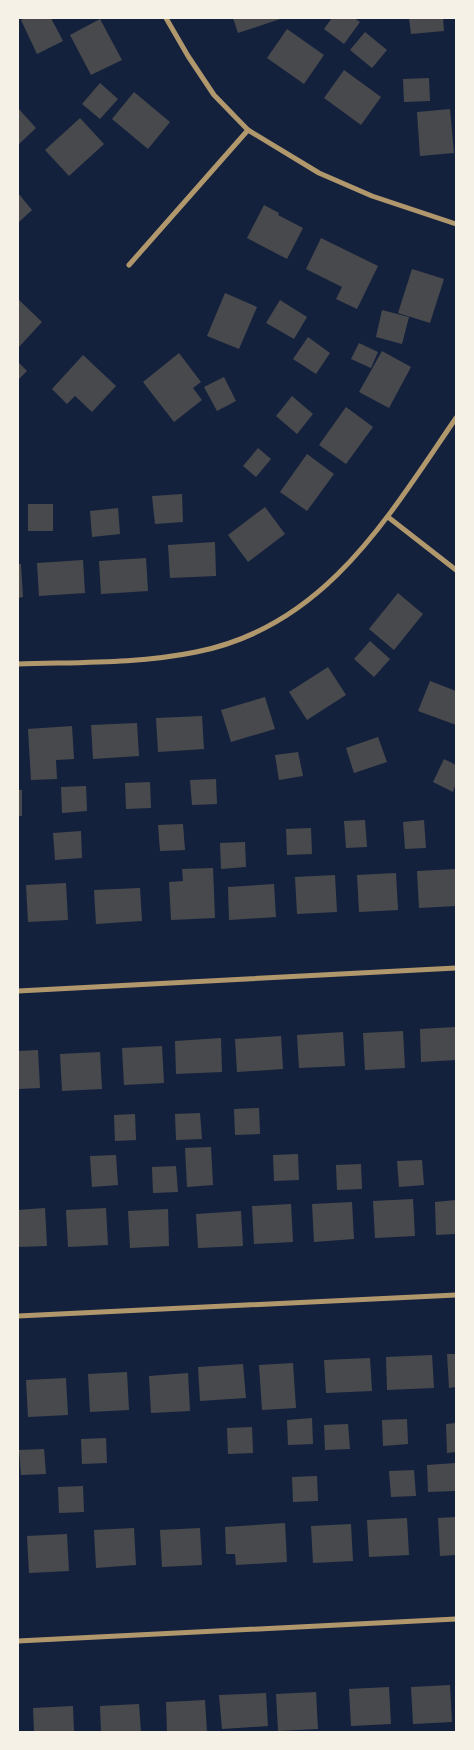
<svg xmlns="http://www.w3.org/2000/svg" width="474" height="1750" viewBox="0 0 474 1750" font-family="'Nunito Sans',sans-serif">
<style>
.building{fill:#48494c}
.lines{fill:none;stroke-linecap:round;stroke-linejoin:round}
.minor{stroke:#b1986c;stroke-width:5}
</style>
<rect width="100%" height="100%" fill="#14213d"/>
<!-- building -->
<g class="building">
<polygon points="26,18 51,18 63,41 37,54 21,20"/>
<polygon points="233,18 283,18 238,33"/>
<polygon points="332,18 354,18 360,22 344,44 324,29"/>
<polygon points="409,18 443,18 444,31 411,34"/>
<polygon points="100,19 122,60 91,75 70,35"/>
<polygon points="287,29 324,55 304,84 267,58"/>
<polygon points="365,32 387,50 372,68 350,50"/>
<polygon points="344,70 381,97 361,125 324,98"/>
<polygon points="429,78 430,101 404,102 403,79"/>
<polygon points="100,83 118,99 100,119 82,104"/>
<polygon points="134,92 170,122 148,149 112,119"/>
<polygon points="18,108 36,128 18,145"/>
<polygon points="450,109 454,153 420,156 417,112"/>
<polygon points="80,118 104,144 69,176 45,150"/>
<polygon points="18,193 32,210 18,223"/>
<polygon points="264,205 279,213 278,215 303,228 287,259 247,238"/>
<polygon points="321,238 378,266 357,309 336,299 342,287 306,269"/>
<polygon points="412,269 444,279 430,323 398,313"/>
<polygon points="225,293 257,307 239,349 207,336"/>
<polygon points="18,299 42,322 18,348"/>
<polygon points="280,300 307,317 294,339 266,323"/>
<polygon points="382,310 409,317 402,344 376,337"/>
<polygon points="308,337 330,353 316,374 293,359"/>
<polygon points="359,343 378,352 371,368 351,359"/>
<polygon points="382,351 411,367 389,408 359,392"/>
<polygon points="179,353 201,382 193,388 202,400 174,422 143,382"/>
<polygon points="83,355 116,386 92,412 75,396 67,404 52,389"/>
<polygon points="18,362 27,371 18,380"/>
<polygon points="224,377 236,401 217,411 204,387"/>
<polygon points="292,396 313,414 297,434 276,416"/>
<polygon points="346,407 373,427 346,464 319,445"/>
<polygon points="258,448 271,459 256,477 243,466"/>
<polygon points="307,454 334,474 307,511 280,492"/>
<polygon points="182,494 183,522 155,524 152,496"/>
<rect x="28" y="504" width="25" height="27"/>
<polygon points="265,507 285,534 248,562 228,535"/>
<polygon points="118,508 120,534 92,537 90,511"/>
<polygon points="215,542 216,576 170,578 168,545"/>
<polygon points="146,558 148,591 101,594 99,561"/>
<polygon points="83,560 85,593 39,596 37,563"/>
<polygon points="18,564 21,564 23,597 18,598"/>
<polygon points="398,593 423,614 394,650 369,629"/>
<polygon points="370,641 390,659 374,677 354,659"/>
<polygon points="328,667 346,695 307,720 289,692"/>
<polygon points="430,681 456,691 456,725 418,711"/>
<polygon points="265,697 275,729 231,742 221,710"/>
<polygon points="202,716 204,749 158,752 156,718"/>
<polygon points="137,723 139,756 93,759 91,725"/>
<polygon points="72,726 74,759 56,760 57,779 31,780 28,729"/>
<polygon points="378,737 387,762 354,773 346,748"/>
<polygon points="298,752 303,776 279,780 275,755"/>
<polygon points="444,759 456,765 456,783 453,792 433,782"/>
<polygon points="216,779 217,804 192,805 190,780"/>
<polygon points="150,782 151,808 126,809 125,783"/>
<polygon points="86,786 87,811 62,813 61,787"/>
<rect x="18" y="790" width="4" height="26"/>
<polygon points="365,820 367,847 346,848 344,821"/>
<polygon points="424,820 426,848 405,849 403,822"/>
<polygon points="183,824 185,850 160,851 158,825"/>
<polygon points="311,828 312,854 287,855 286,829"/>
<polygon points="81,831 82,858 55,860 53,833"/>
<polygon points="245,842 246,867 221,869 220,843"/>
<polygon points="213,868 215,918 171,920 169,882 183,881 182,869"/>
<polygon points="456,869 456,906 419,908 417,871"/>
<polygon points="396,873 398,910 359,912 357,875"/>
<polygon points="335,875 337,912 297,914 295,877"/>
<polygon points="66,883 68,920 28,922 26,885"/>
<polygon points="274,884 276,917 229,920 228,887"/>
<polygon points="140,888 142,921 96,924 94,890"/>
<polygon points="456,1027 456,1060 421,1062 420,1029"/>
<polygon points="403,1031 405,1068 365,1070 363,1033"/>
<polygon points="343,1032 345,1066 299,1068 297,1035"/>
<polygon points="281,1036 283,1069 237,1072 235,1039"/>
<polygon points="221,1038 222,1072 176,1074 175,1041"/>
<polygon points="162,1046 164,1083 124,1085 122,1048"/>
<polygon points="38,1050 40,1088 18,1089 18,1051"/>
<polygon points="100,1052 102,1089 62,1091 60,1054"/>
<polygon points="259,1108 260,1134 235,1135 234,1109"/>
<polygon points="200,1113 202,1139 176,1140 175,1114"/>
<polygon points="135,1114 136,1140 115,1141 114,1115"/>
<polygon points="211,1147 213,1185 187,1187 185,1148"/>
<polygon points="298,1154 299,1180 274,1181 273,1155"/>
<polygon points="116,1155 118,1185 92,1187 90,1156"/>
<polygon points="422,1160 424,1185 399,1187 397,1161"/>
<polygon points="361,1164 362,1189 337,1190 336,1165"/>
<polygon points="176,1166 178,1192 153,1193 152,1167"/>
<polygon points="413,1199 415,1236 375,1238 373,1201"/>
<polygon points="456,1200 456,1234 436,1235 435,1202"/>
<polygon points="352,1202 354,1239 314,1242 312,1204"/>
<polygon points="291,1204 293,1242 254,1244 252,1206"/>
<polygon points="45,1208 47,1246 18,1247 18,1210"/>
<polygon points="106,1208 108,1245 68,1247 66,1210"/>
<polygon points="168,1209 169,1246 130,1248 128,1211"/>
<polygon points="241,1211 243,1246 198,1248 196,1214"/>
<polygon points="447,1354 456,1354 456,1387 449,1388"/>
<polygon points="432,1355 434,1388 387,1390 386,1357"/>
<polygon points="370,1358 372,1391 326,1393 324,1360"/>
<polygon points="293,1363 296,1408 262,1410 259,1365"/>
<polygon points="243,1364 246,1398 200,1401 198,1367"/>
<polygon points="127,1372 129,1410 90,1412 88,1374"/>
<polygon points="188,1373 190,1411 151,1413 149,1376"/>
<polygon points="66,1378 68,1415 28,1417 26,1380"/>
<polygon points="312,1418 313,1444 288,1445 287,1420"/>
<polygon points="407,1419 408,1444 383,1446 382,1420"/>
<polygon points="456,1423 456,1452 447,1453 446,1424"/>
<polygon points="348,1424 350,1449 325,1450 324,1425"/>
<polygon points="252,1427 253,1453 228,1454 227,1428"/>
<polygon points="106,1438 107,1463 82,1464 81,1439"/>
<polygon points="44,1449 46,1474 21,1475 19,1450"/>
<polygon points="456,1463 456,1491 428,1492 427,1465"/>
<polygon points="414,1470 416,1496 391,1497 389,1471"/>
<polygon points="317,1476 318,1501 293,1502 292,1477"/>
<polygon points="83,1486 84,1512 59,1513 58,1487"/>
<polygon points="456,1517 456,1555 440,1556 438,1518"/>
<polygon points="407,1518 409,1555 369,1557 367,1520"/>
<polygon points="285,1523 287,1562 236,1565 235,1554 226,1554 225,1527"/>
<polygon points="351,1524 353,1561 313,1563 311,1526"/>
<polygon points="134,1528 136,1565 96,1568 94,1530"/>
<polygon points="200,1528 202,1565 162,1567 160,1530"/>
<polygon points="67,1534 69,1571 29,1573 27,1536"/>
<polygon points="450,1685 452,1722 413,1724 411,1687"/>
<polygon points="389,1687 391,1724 351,1726 349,1689"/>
<polygon points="316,1692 318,1729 278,1731 276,1694"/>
<polygon points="266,1693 268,1726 222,1729 219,1695"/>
<polygon points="205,1700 207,1732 167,1732 166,1702"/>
<polygon points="139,1704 141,1732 101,1732 100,1706"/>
<polygon points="73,1706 74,1732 34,1732 33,1708"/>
</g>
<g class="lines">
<!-- minor -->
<g class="minor">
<polyline points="166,18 188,56 214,95 248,130 319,173 372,196 456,224"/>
<polyline points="129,265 248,130"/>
<polyline points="388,517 456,570"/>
<path d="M 18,664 C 76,662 138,664 196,652 C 325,627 388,517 456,418"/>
<polyline points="18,991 456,968"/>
<polyline points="18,1316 456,1295"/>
<polyline points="18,1641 456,1619"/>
</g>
</g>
<!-- border -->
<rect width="474" height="1750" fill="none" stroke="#f6f1e7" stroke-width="38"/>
</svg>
